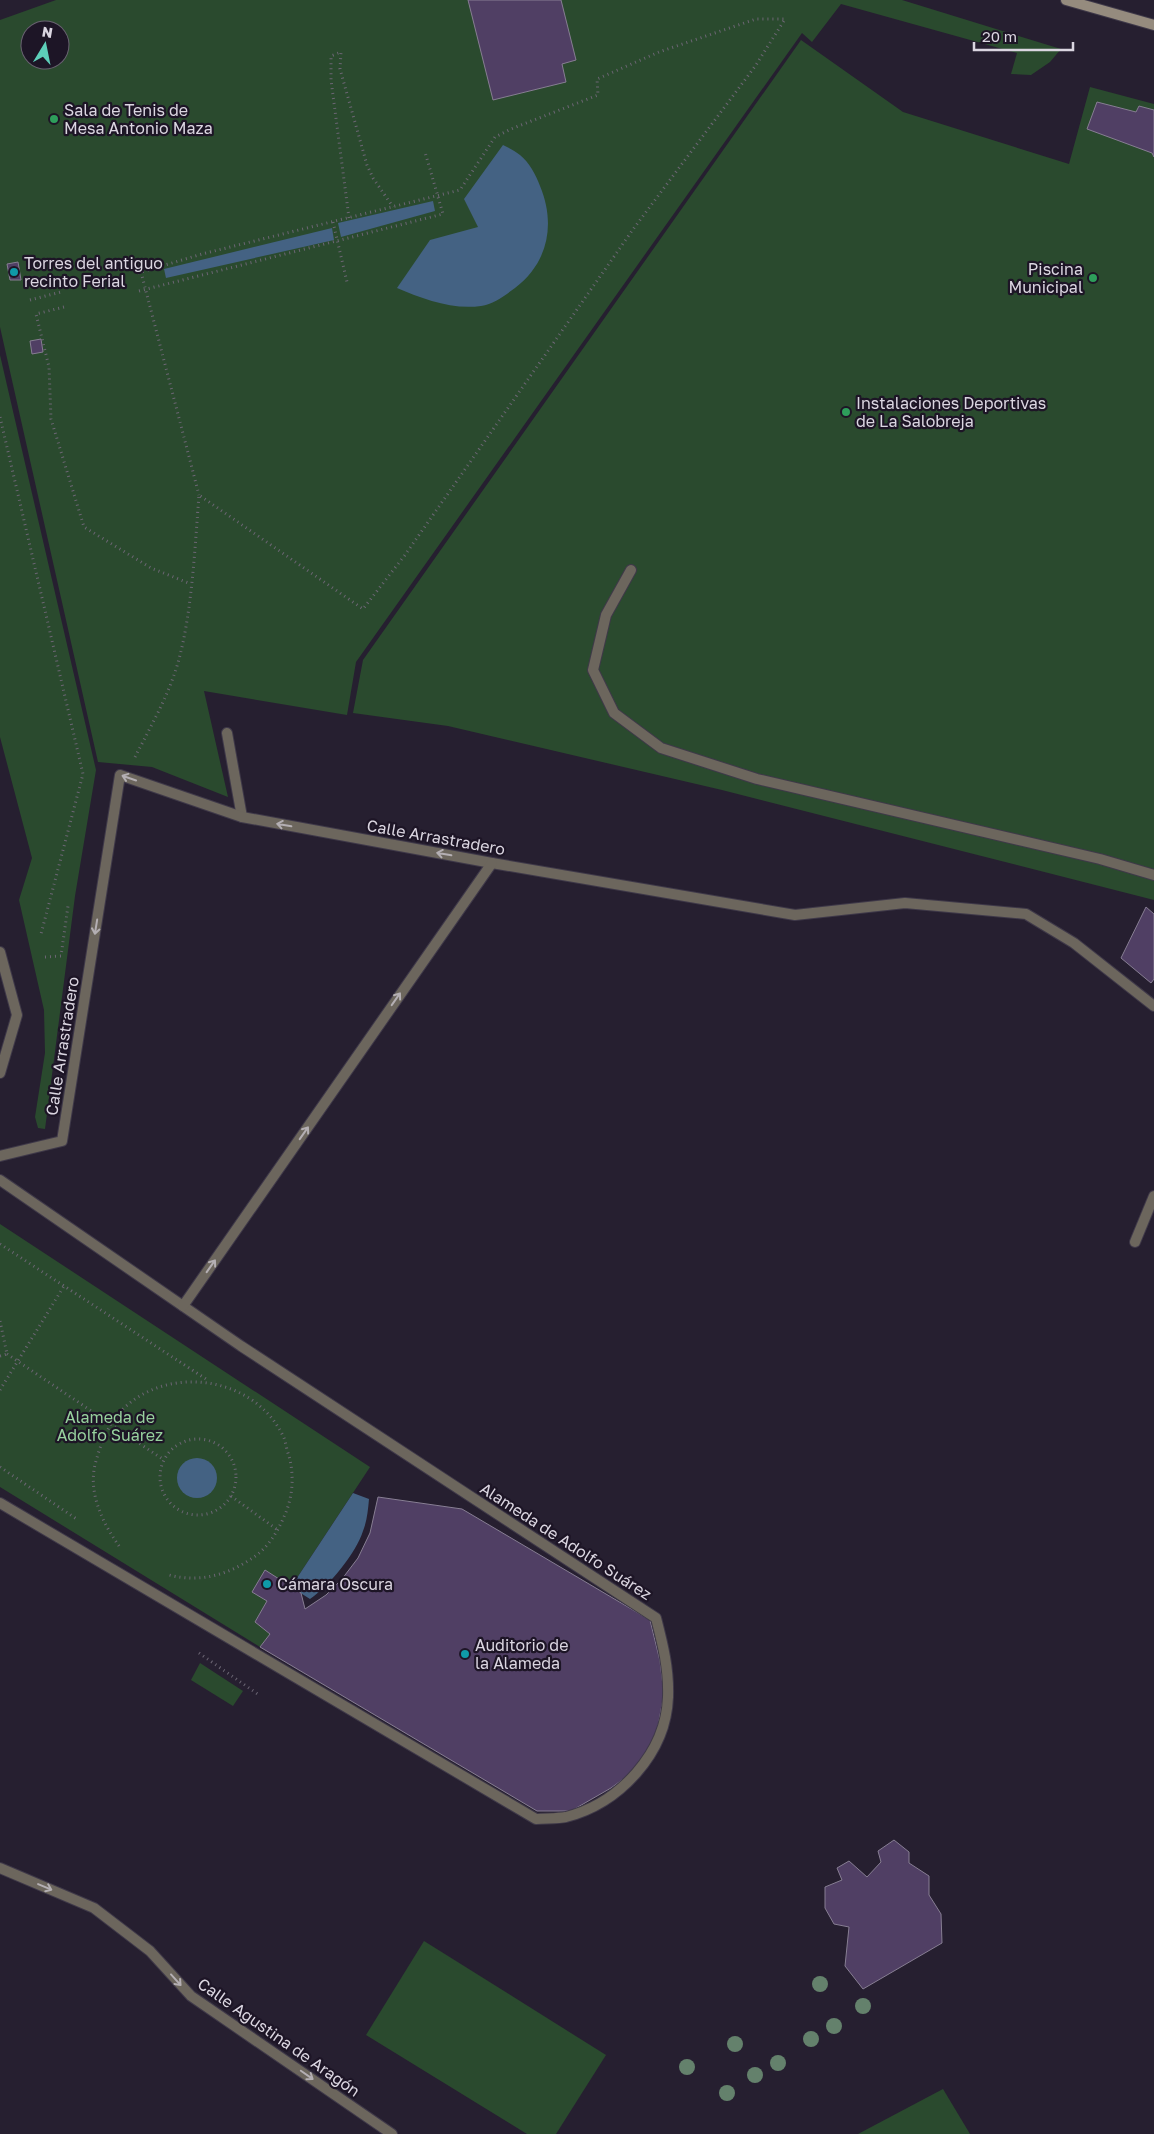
<svg xmlns="http://www.w3.org/2000/svg" width="1154" height="2134" viewBox="0 0 1154 2134" font-family="'Golos Text',sans-serif">
<style>
.green{fill:#2a4a2e;fill-rule:evenodd}
.water{fill:#446283}
.building{fill:#503f64;stroke:#877e93}
.lines{fill:none;stroke-linecap:round;stroke-linejoin:round}
.lane-casing{stroke:#3f3949;stroke-width:12}
.street-casing{stroke:#3f3949;stroke-width:12}
.secondary-casing{stroke:#3f3949;stroke-width:12}
.path{stroke:#6c6674;stroke-width:3;stroke-dasharray:1 4;stroke-linecap:butt}
.lane{stroke:#6c665d;stroke-width:10}
.street{stroke:#6c665d;stroke-width:10}
.secondary{stroke:#958b7e;stroke-width:10}
.tree{fill:#64816c}
.oneway{stroke:#b4afb3}
.leisure-dot{fill:#2e9e5b;stroke:#1d1526;stroke-width:2}
.culture-dot{fill:#0f9aa8;stroke:#1d1526;stroke-width:2}
.labels{text-anchor:middle;dominant-baseline:central;stroke-width:4.5;stroke-linejoin:round;paint-order:stroke}
.poi-label{font-size:16px;fill:#dbd6e1;stroke:#1d1526;text-anchor:start}
.street-label{font-size:16px;fill:#dbd6e1;stroke:#1d1526}
.park-label{font-size:16px;fill:#97d19d;stroke:#1d1526}
</style>
<rect width="100%" height="100%" fill="#261f30"/>
<!-- green -->
<g class="green">
<path d="M 56,0 L 902,0 L 1061,49 L 1050,62 L 1031,75 L 1011,74 L 1017,53 L 841,4 L 812,42 L 802,33 L 356,662 L 347,715 L 204,691 L 228,797 L 152,767 L 98,762 L 0,327 L 0,20 ZM 30,30 L 60,30 L 60,60 L 30,60 Z"/>
<polygon points="801,40 903,112 1069,164 1090,87 1154,104 1154,900 722,790 448,726 353,713 363,660"/>
<polygon points="0,355 96,770 75,896 45,1129 38,1128 35,1117 45,1053 44,1010 19,900 32,858 0,737"/>
<polygon points="0,1224 370,1467 291,1587 253,1592 267,1601 255,1622 270,1634 260,1647 0,1487"/>
<polygon points="200,1663 243,1691 233,1706 191,1680"/>
<polygon points="424,1941 606,2055 556,2134 527,2134 366,2035"/>
<polygon points="943,2089 970,2134 858,2134"/>
</g>
<!-- water -->
<g class="water">
<path d="M 503,145 C 509,148 515,151 520,155 C 529,162 536,175 540,186 C 556,224 548,263 515,288 C 504,296 494,304 481,306 C 452,310 423,299 397,288 L 430,240 L 478,227 L 464,199 Z"/>
<polygon points="433,201 435,211 341,237 338,223"/>
<polygon points="332,228 334,240 166,278 164,269"/>
<circle cx="197" cy="1478" r="20"/>
<path d="M 353,1493 L 369,1499 C 368,1510 367,1521 363,1531 C 356,1553 330,1585 310,1599 L 291,1587 Z"/>
</g>
<!-- building -->
<g class="building">
<polygon points="468,0 561,0 576,60 562,64 566,82 493,100"/>
<polygon points="1097,102 1136,112 1139,106 1154,110 1154,157 1152,153 1087,129"/>
<polygon points="18,262 21,280 10,280 7,264"/>
<polygon points="41,339 43,352 32,354 30,341"/>
<polygon points="1146,907 1154,914 1154,979 1151,983 1121,958"/>
<polygon points="378,1497 462,1509 650,1620 660,1661 664,1694 658,1726 645,1763 611,1788 571,1811 537,1811 260,1647 270,1634 255,1622 267,1601 252,1592 265,1570 301,1593 305,1609 326,1595 342,1579 358,1558 370,1533"/>
<polygon points="894,1840 909,1852 909,1863 929,1876 929,1895 941,1914 942,1943 863,1989 845,1966 849,1927 834,1924 825,1908 825,1887 842,1880 837,1868 849,1861 867,1877 881,1862 878,1851"/>
</g>
<g class="lines">
<!-- lane casing -->
<g class="lane-casing">
<g id="lane">
<polyline points="631,570 606,615 593,670 614,713 661,748 757,779 1100,859 1154,875"/>
<polyline points="227,733 242,817"/>
</g>
</g>
<!-- street casing -->
<g class="street-casing">
<g id="street">
<polyline points="0,952 17,1015 0,1073"/>
<polyline points="0,1156 62,1141 120,775 242,817 492,863 795,915 905,903 1026,914 1074,943 1154,1006"/>
<path d="M 0,1180 L 241,1346 L 656,1618 C 663,1645 669,1669 668,1697 C 666,1753 620,1803 566,1817 C 557,1819 545,1818 536,1819 L 0,1503"/>
<polyline points="1135,1242 1154,1196"/>
<polyline points="183,1306 492,863"/>
<polyline points="0,1868 94,1908 150,1951 191,1996 392,2134"/>
</g>
</g>
<!-- secondary casing -->
<g class="secondary-casing">
<polyline id="secondary" points="1066,0 1154,25"/>
</g>
<!-- path -->
<g class="path">
<polyline points="349,218 331,80 331,56 341,52 340,69 367,165 373,178 393,207"/>
<polyline points="333,222 347,282"/>
<polyline points="141,272 199,495"/>
<polyline points="139,291 443,214 425,152"/>
<polyline points="30,300 61,292"/>
<polyline points="64,307 36,314 49,367 51,419 84,527 151,568 191,584"/>
<polyline points="0,417 83,774 41,934"/>
<path d="M 135,757 C 151,726 170,693 179,659 C 192,611 195,546 199,495 L 363,609 L 405,555 L 634,228 L 756,65 L 785,19 L 756,19 L 659,52 L 597,79 L 598,95 L 511,129 L 495,137 L 460,190 L 202,254 L 135,274"/>
<polyline points="45,957 61,956 68,906"/>
<polyline points="0,1244 209,1381"/>
<polyline points="0,1321 7,1354 0,1356"/>
<polyline points="7,1354 164,1460"/>
<polyline points="0,1390 64,1286"/>
<circle cx="198" cy="1477" r="38"/>
<polyline points="0,1467 78,1520"/>
<polyline points="231,1496 279,1531"/>
<path d="M 119,1546 C 102,1522 87,1491 96,1461 C 101,1443 108,1425 121,1411 C 167,1363 256,1376 284,1438 C 286,1444 287,1451 289,1456 C 294,1474 293,1495 286,1512 C 279,1529 270,1546 254,1557 C 228,1575 200,1583 169,1575"/>
<polyline points="199,1653 259,1695"/>
</g>
<!-- lane -->
<use href="#lane" class="lane"/>
<!-- street -->
<use href="#street" class="street"/>
<!-- secondary -->
<use href="#secondary" class="secondary"/>
</g>
<!-- trees -->
<g class="tree">
<circle cx="820" cy="1984" r="8"/>
<circle cx="863" cy="2006" r="8"/>
<circle cx="834" cy="2026" r="8"/>
<circle cx="811" cy="2039" r="8"/>
<circle cx="735" cy="2044" r="8"/>
<circle cx="778" cy="2063" r="8"/>
<circle cx="687" cy="2067" r="8"/>
<circle cx="755" cy="2075" r="8"/>
<circle cx="727" cy="2093" r="8"/>
</g>
<!-- one-way arrows -->
<defs><path id="oneway-shaft" d="M-6 0H5M1.5-3L5.5 0L1.5 3" fill="none" stroke-width="1.6" stroke-linecap="round" stroke-linejoin="round" transform="scale(1.25)"/></defs>
<g class="oneway">
<use href="#oneway-shaft" transform="translate(129 778) rotate(-161)"/>
<use href="#oneway-shaft" transform="translate(284 825) rotate(-170)"/>
<use href="#oneway-shaft" transform="translate(444 854) rotate(-170)"/>
<use href="#oneway-shaft" transform="translate(96 927) rotate(99)"/>
<use href="#oneway-shaft" transform="translate(396 999) rotate(-55)"/>
<use href="#oneway-shaft" transform="translate(304 1133) rotate(-55)"/>
<use href="#oneway-shaft" transform="translate(211 1266) rotate(-55)"/>
<use href="#oneway-shaft" transform="translate(45 1887) rotate(23)"/>
<use href="#oneway-shaft" transform="translate(176 1980) rotate(48)"/>
<use href="#oneway-shaft" transform="translate(307 2075) rotate(35)"/>
</g>
<!-- markers -->
<g class="leisure-dot">
<circle cx="54" cy="119" r="5"/>
<circle cx="1093" cy="278" r="5"/>
<circle cx="846" cy="412" r="5"/>
</g>
<g class="culture-dot">
<circle cx="14" cy="272" r="5"/>
<circle cx="267" cy="1584" r="5"/>
<circle cx="465" cy="1654" r="5"/>
</g>
<g class="labels">
<!-- poi labels -->
<g class="poi-label">
<text x="64" y="110">Sala de Tenis de<tspan x="64" dy="18">Mesa Antonio Maza</tspan></text>
<text x="24" y="263">Torres del antiguo<tspan x="24" dy="18">recinto Ferial</tspan></text>
<text x="1083" y="269" text-anchor="end">Piscina<tspan x="1083" dy="18">Municipal</tspan></text>
<text x="856" y="403">Instalaciones Deportivas<tspan x="856" dy="18">de La Salobreja</tspan></text>
<text x="277" y="1584">Cámara Oscura</text>
<text x="475" y="1645">Auditorio de<tspan x="475" dy="18">la Alameda</tspan></text>
</g>
<!-- street labels -->
<g class="street-label">
<text transform="translate(436 837) rotate(10)">Calle Arrastradero</text>
<text transform="translate(62 1046) rotate(-81)">Calle Arrastradero</text>
<text transform="translate(566 1541) rotate(33)">Alameda de Adolfo Suárez</text>
<text transform="translate(279 2037) rotate(35)">Calle Agustina de Aragón</text>
</g>
<!-- park labels -->
<g class="park-label">
<text x="110" y="1417">Alameda de<tspan x="110" dy="18">Adolfo Suárez</tspan></text>
</g>
</g>
<!-- north arrow -->
<g transform="translate(45 45) rotate(10)"><circle r="24" fill="#1d1526" stroke="#696271"/>
<path d="M0-4L9 19L0 12L-9 19Z" fill="#5dceb9"/>
<text y="-8" font-size="14" font-weight="bold" text-anchor="middle" fill="#dbd6e1">N</text>
</g>
<!-- scale -->
<path d="M974 42v8h99v-8" fill="none" stroke="#dbd6e1" stroke-width="2.5"/>
<text x="982" y="42" font-size="15" fill="#dbd6e1" stroke="#1d1526" stroke-width="4" paint-order="stroke">20 m</text>
</svg>
